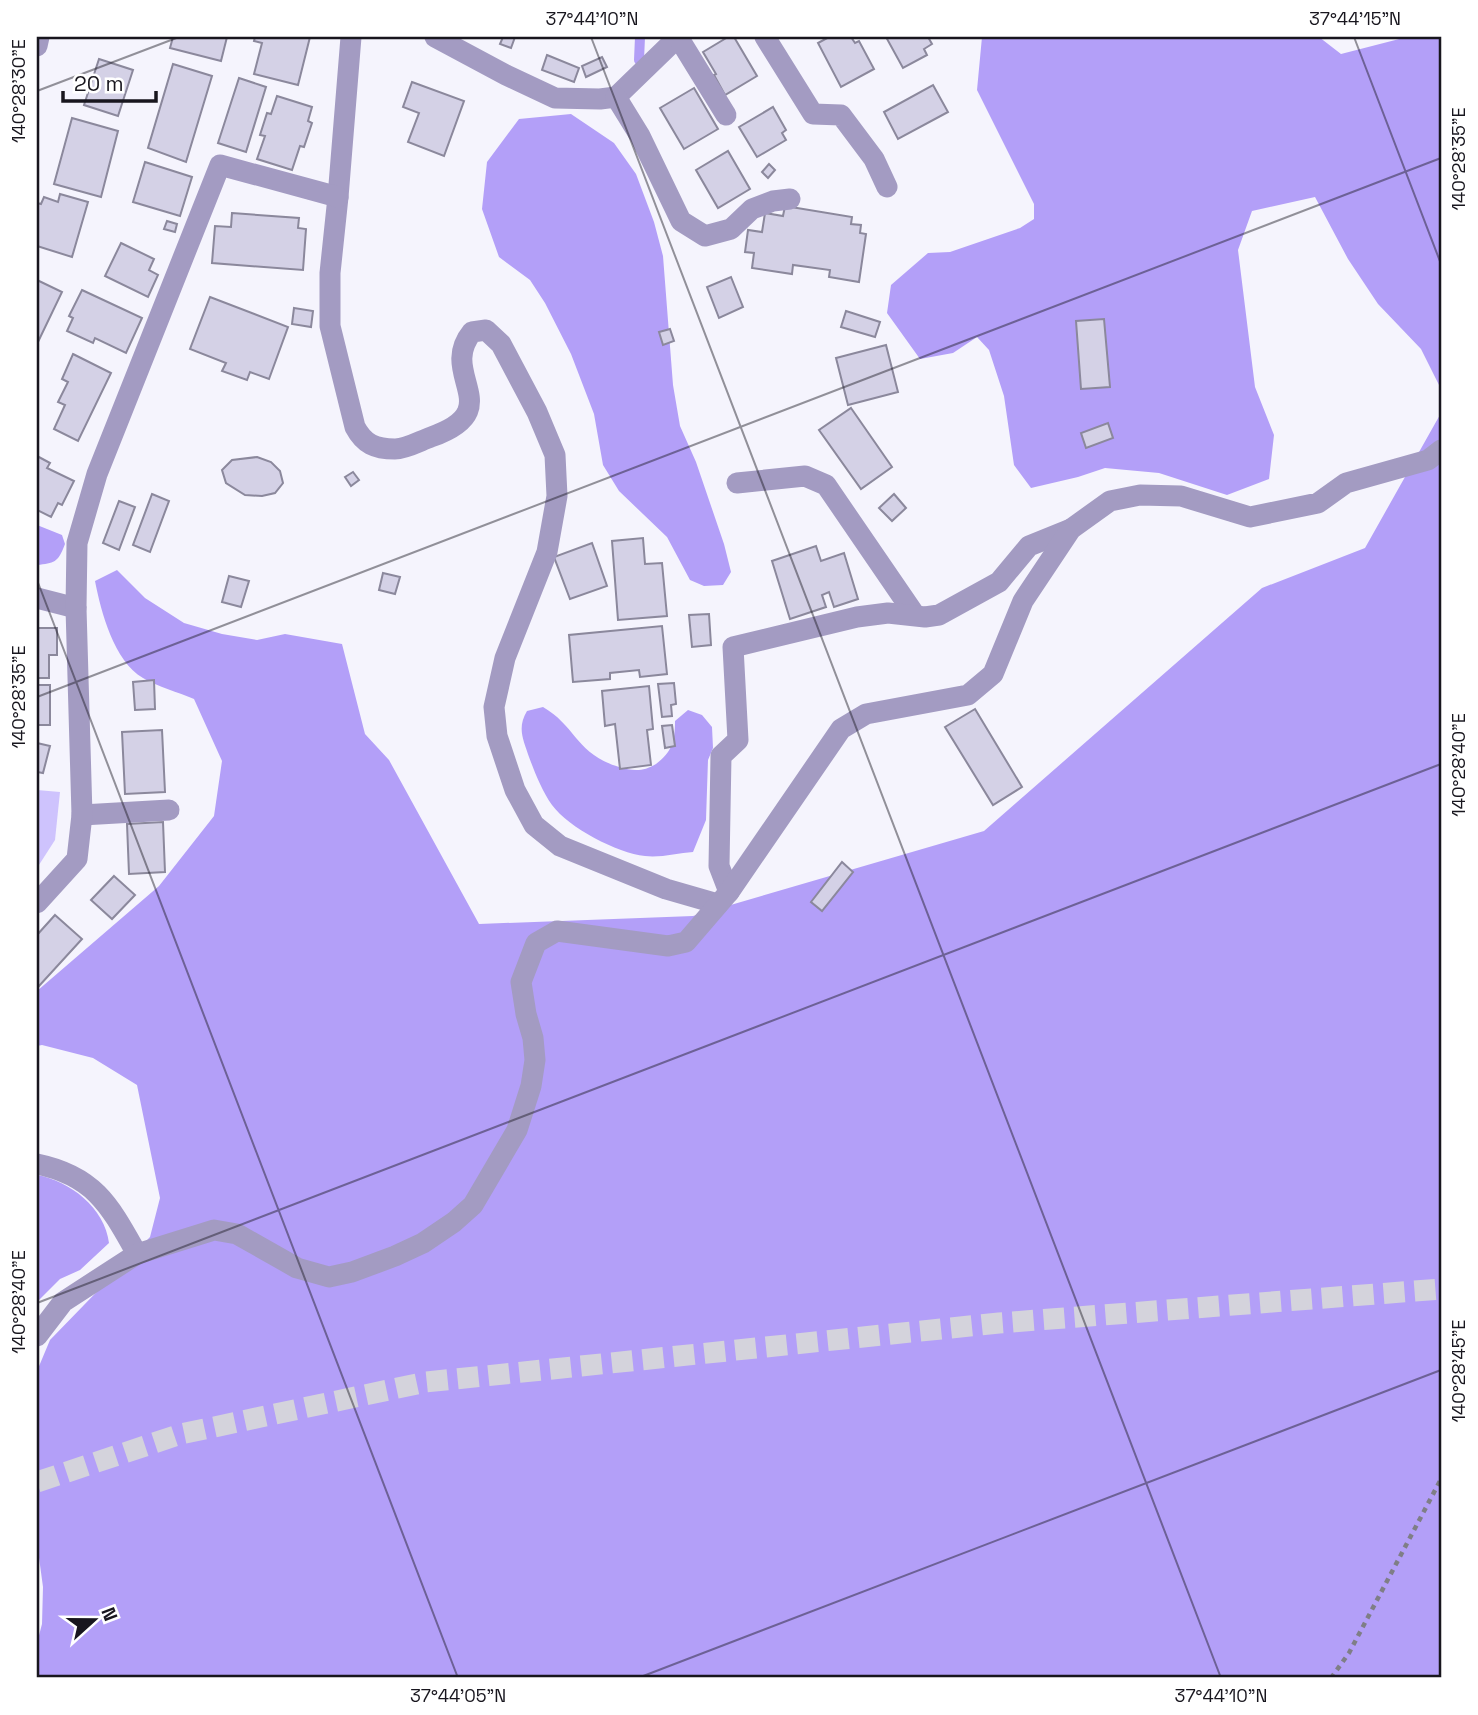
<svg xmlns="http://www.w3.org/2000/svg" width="1478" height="1715" viewBox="0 0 1478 1715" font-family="'Space Grotesk',sans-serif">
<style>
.green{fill:#cec3fd}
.forest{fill:#b39ff8}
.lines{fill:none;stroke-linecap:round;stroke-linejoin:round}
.stream{stroke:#b29ef6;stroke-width:10}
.building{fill:#d4d1e6;stroke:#8b889c;stroke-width:2}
.highway-tunnel{stroke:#d4d3dc;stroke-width:21;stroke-dasharray:21 10;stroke-linecap:butt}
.path{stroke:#7f7e86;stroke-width:4.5;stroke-dasharray:5 5;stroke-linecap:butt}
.minor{stroke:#a39bc2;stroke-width:21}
.ticks{fill:none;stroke:#18161e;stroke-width:2;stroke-opacity:0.45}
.neatline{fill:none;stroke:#18161e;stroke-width:2.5}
.ticks-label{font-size:18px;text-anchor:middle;fill:#18161e}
</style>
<rect width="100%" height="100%" fill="#f5f4fd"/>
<!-- green -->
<polygon class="green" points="37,790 60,792 55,840 37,868"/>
<!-- forest -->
<g class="forest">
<polygon points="982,37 1319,37 1341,54 1407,37 1441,37 1441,389 1421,349 1378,304 1348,259 1315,197 1252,211 1238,250 1255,387 1274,435 1269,479 1227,495 1159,473 1105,468 1078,477 1031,488 1014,465 1004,396 989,350 977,337 953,353 920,359 887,313 891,285 928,253 950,252 1020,228 1034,219 1034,204 977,90"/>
<polygon points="571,114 614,143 636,174 654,222 663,256 673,385 680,426 696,462 724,544 731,572 723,585 704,586 690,580 667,537 619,491 603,465 594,414 571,354 545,303 530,280 499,257 482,209 487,162 519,119"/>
<path d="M 1441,413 L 1441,1678 L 37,1678 L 37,1643 L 42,1624 L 43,1587 L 37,1543 L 37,1371 L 50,1340 L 150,1237 L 160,1198 L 137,1085 L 93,1058 L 42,1045 L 37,1046 L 37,991 L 159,886 L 214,816 L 222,761 L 194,699 C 178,692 158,687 143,678 C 114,661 101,612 95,581 L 117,570 L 145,598 L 184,623 L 222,634 L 257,640 L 285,634 L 342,644 L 365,734 L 389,760 L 479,924 L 693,916 L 984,831 L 1262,588 L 1365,548 Z"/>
<path d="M 37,525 L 62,535 L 65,544 C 58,563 54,563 37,565 Z"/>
<path d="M 543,707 C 576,726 576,754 619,767 C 633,771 643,772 656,764 C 672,752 675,741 675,721 L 688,710 L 702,715 L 712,727 L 713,748 L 708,760 L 706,820 L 693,852 C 678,853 660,858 645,856 C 617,853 569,828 552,805 C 542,791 535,773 529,757 C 523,739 517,728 527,711 Z"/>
<path d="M 37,1175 C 70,1181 105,1208 109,1243 L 80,1270 L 60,1279 L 37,1302 Z"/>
</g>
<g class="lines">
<!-- stream -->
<polyline class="stream" points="639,60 640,37"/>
</g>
<!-- building -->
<g class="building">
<polygon points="173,37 227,37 221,61 170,48"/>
<polygon points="255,37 310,37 298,85 254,74 262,43 254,41"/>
<polygon points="503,37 515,37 511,48 500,44"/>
<polygon points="728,37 734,37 757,76 725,95 714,75 716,74 703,52"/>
<polygon points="829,37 851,37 855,43 859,41 874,69 841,87 818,43"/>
<polygon points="886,37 928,37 932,44 924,49 927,55 903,68"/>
<polygon points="547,55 579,68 574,82 542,70"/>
<polygon points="602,57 607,67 586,77 582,66"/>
<polygon points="99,59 133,70 118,116 84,105"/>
<polygon points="173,64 212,76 186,162 148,148"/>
<polygon points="239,78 266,87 246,152 218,143"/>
<polygon points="412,82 464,101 444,156 408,142 419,113 403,107"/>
<polygon points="933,85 948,112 898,139 884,112"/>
<polygon points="694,88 718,129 684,149 660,108"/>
<polygon points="277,96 312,107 308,121 312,123 304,147 300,146 292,170 257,159 265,136 260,135 267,113 271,114"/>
<polygon points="773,107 786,130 782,133 786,140 757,157 739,127"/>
<polygon points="72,118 118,131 101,197 54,184"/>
<polygon points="728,151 750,189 718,208 696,170"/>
<polygon points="145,162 192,177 180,216 133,202"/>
<polygon points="769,164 775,170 768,178 762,172"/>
<polygon points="60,194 88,202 72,257 37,246 37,203 41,204 44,197 58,202"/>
<polygon points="785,206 852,217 851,224 861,225 860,233 866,234 859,282 829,277 830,270 793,265 792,274 752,268 754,253 745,252 748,230 762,232 765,213 783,216"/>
<polygon points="232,213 299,218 298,228 306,229 303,270 212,263 215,226 231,227"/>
<polygon points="167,221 177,224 175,232 164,229"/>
<polygon points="121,243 154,259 149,270 158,275 148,297 105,276"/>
<polygon points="731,277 743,307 719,318 707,287"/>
<polygon points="37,280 62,292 37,344"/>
<polygon points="82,290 142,318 126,353 95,338 93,343 67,331 73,318 69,316"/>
<polygon points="210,297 288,327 269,379 250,372 247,380 222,371 226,363 190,349"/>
<polygon points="294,308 313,311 311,327 292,324"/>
<polygon points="846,311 880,322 875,337 841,327"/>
<polygon points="1104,319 1110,387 1081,389 1076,321"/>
<polygon points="670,329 674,341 663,345 659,332"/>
<polygon points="886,345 898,392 848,405 836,358"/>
<polygon points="73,354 111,373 78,441 54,429 65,405 58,402 68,382 62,379"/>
<polygon points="851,408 892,467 861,489 819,430"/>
<polygon points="1108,423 1113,438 1086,448 1081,433"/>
<polygon points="37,456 50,463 47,468 74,481 62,505 58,503 51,517 37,510"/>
<polygon points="257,457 271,462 280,471 283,483 275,493 262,496 245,495 226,483 222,470 232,460"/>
<polygon points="353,472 359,480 351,486 345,477"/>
<polygon points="152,494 169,501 150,552 133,545"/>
<polygon points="894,494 906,508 892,521 879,508"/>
<polygon points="119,501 135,507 119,550 103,543"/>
<polygon points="643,538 645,564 662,563 667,616 618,620 612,541"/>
<polygon points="592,543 607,586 570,599 554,557"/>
<polygon points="816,546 821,561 844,553 858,599 834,607 829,592 822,595 826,607 790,619 772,561"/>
<polygon points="383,573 400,577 395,594 379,590"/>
<polygon points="229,576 249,581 241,607 222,602"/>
<polygon points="709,614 711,645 692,647 689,615"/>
<polygon points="662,626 667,674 640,677 639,670 610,673 610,679 573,682 569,635"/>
<polygon points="37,628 57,628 57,655 49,655 49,678 37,678"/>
<polygon points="154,680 155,709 135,710 133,682"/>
<polygon points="674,683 676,704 671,705 672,716 662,717 658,684"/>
<rect x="37" y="685" width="13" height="40"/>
<polygon points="649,686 653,729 647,730 651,765 620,769 615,724 605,726 602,691"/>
<polygon points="975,709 1022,787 993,805 945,727"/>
<polygon points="672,725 675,746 665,748 662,726"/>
<polygon points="162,730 165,792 125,794 122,732"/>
<polygon points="37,743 50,746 43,773 37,772"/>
<polygon points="163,822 165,872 129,874 127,824"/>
<polygon points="842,862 853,872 822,911 811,902"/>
<polygon points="114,876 135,895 112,919 91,900"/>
<polygon points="55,915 82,939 39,986 37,984 37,935"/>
</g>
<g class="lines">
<!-- highway-tunnel -->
<polyline class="highway-tunnel" points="37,1482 181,1434 426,1382 999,1323 1441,1289"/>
<!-- path -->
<polyline class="path" points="1331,1678 1349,1653 1441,1479"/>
<!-- minor -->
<g class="minor">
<path d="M 351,37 L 338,197 L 330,273 L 330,326 L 355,427 C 364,444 375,449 395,449 C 406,449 420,441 431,437 C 510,409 437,375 472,332 L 486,330 L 501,344 L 537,412 L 555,455 L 557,496 L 547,552 L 505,658 L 494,707 L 497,736 L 515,790 L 534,825 L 560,846 L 666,889 L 718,904"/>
<polyline points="435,37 506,75 555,98 600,99 616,97 678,37"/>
<polyline points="678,37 726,115"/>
<polyline points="765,37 813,114 841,115 874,159 887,187"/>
<polyline points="37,46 39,37"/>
<polyline points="616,97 640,136 681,221 705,236 731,229 752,209 773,201 790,199"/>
<polyline points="737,483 805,476 826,485 915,615"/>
<polyline points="37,598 76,608"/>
<polyline points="82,815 169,810"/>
<polyline points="729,892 719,866 721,756 738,740 733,647 857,617 888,613 925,617 939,615 999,582 1029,546 1071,529"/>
<polyline points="37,903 77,859 82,815 76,608 77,543 97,474 220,165 338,197"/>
<path d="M 37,1164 C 95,1176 110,1206 137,1254"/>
<polyline points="37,1336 63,1302 137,1254 214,1230 237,1234 297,1268 329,1277 352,1272 395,1256 423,1243 454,1222 473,1205 517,1130 531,1086 535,1060 533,1038 526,1014 521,982 536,943 557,931 668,946 686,942 729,892 841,729 866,714 968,695 993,674 1023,601 1071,529 1110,501 1140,495 1181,496 1250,517 1318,503 1346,483 1428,460 1441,450"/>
</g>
</g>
<!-- ticks -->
<path class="ticks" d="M 591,37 L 1221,1678M 1354,37 L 1441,264M 37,91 L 179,37M 37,580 L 458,1678M 37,697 L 1441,158M 37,1303 L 1441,764M 638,1678 L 1441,1370"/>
<!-- border -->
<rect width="1478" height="1715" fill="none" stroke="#ffffff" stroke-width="77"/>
<!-- north arrow -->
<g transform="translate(94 1620) rotate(69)" stroke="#ffffff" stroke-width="5" paint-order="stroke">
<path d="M0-5L12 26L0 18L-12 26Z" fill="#18161e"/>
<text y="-10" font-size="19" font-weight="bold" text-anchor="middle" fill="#18161e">N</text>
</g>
<!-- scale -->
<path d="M63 91v10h93v-10" fill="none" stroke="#18161e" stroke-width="3.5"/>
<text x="74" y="91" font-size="21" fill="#18161e" stroke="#ffffff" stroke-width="5" paint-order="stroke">20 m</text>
<rect x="38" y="38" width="1402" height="1638" class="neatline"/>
<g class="ticks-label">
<text x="592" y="25">37°44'10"N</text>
<text x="1355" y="25">37°44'15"N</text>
<text transform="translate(19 91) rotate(-90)" y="6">140°28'30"E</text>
<text transform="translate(1459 159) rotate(-90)" y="6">140°28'35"E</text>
<text transform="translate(19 697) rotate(-90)" y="6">140°28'35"E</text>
<text transform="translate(1459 765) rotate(-90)" y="6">140°28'40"E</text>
<text transform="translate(19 1302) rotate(-90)" y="6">140°28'40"E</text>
<text transform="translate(1459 1371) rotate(-90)" y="6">140°28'45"E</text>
<text x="458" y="1702">37°44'05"N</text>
<text x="1221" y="1702">37°44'10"N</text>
</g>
</svg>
